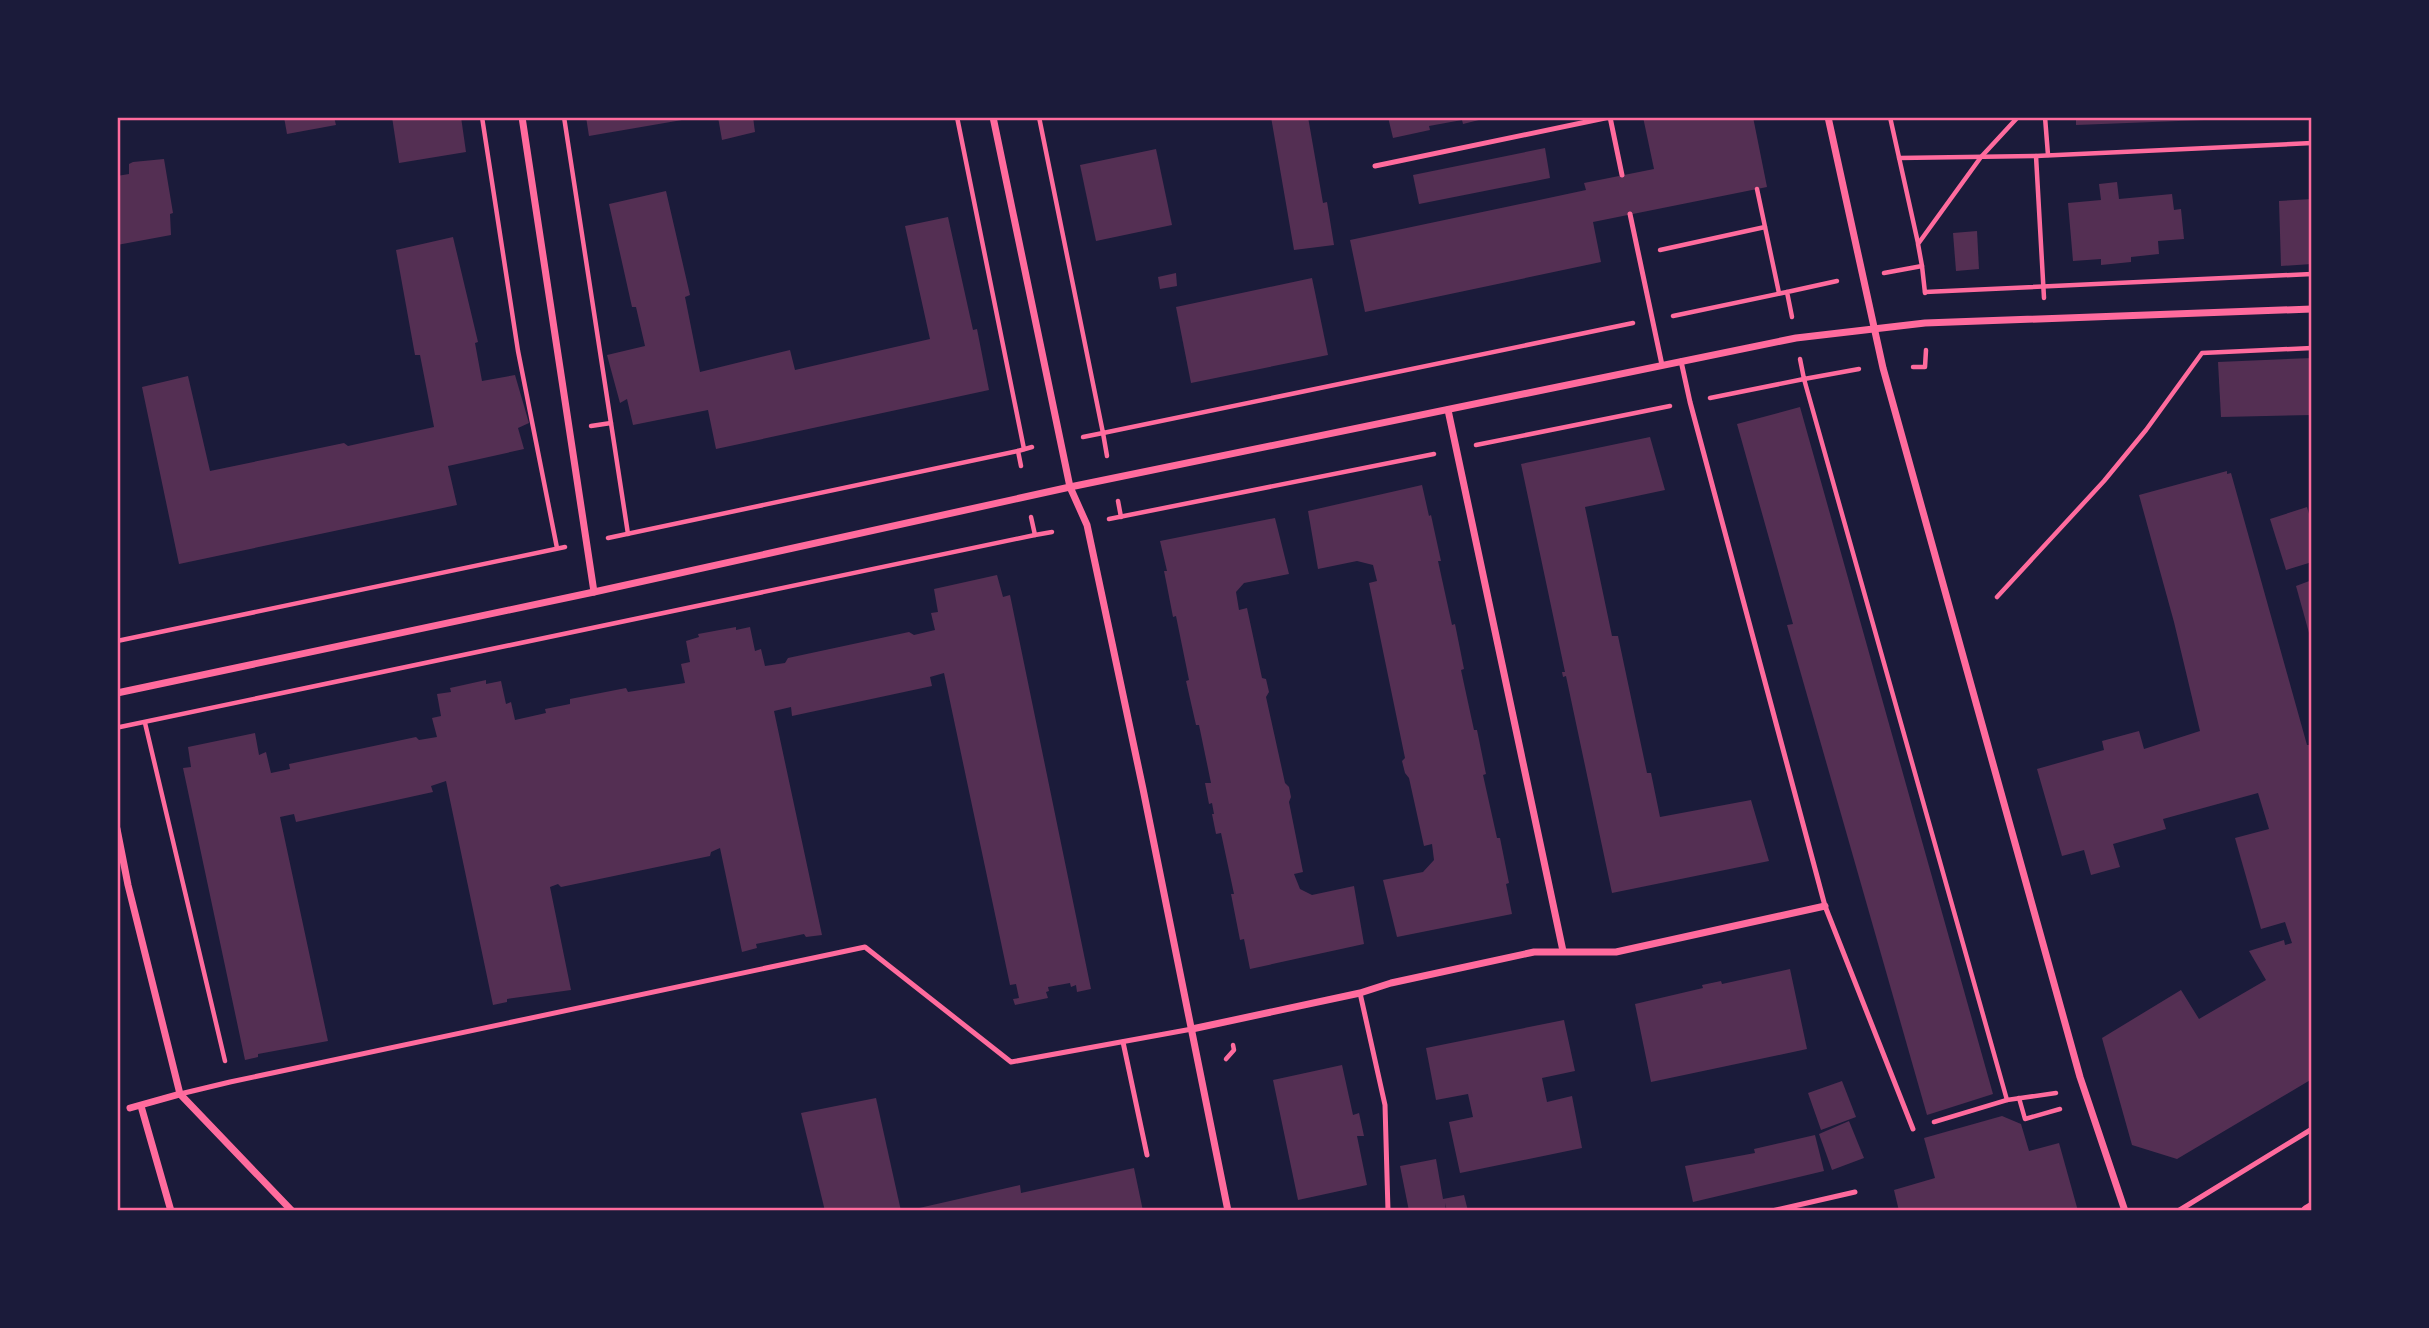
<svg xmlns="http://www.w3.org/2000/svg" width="2429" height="1328" viewBox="0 0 2429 1328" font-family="'Roboto Condensed',sans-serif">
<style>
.building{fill:#542f53}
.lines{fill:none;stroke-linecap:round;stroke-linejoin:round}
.path{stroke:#ff6b9d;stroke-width:4.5}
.service{stroke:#ff6b9d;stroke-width:5}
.minor{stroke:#ff6b9d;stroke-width:7}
.tertiary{stroke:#ff6b9d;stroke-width:12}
.neatline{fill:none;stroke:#ff6b9d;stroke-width:2.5}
</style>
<rect width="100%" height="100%" fill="#1b1b3a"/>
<!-- building -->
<g class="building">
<polygon points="284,117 334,117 336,125 287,134"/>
<polygon points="392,117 461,117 466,152 399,163"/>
<polygon points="586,117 682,117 682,120 589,136"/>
<polygon points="718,117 753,117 755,132 722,140"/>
<polygon points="1271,117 1308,117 1323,203 1327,202 1334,245 1294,250"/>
<polygon points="1388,117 1487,117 1487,118 1463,124 1462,120 1429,126 1430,130 1393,138"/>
<polygon points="1643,117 1753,117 1767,187 1593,222 1601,262 1365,312 1350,240 1586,190 1584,183 1654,169"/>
<polygon points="2076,117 2230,117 2230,119 2076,125"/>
<polygon points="1545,148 1550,178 1419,204 1413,175"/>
<polygon points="1156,149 1172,225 1096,241 1080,165"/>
<polygon points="164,159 173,213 170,214 171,235 117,245 117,176 129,174 129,164 133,162"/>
<polygon points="2117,182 2119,199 2172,194 2174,210 2181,209 2184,239 2158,241 2159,254 2131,257 2131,262 2101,265 2101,259 2073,261 2068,203 2101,200 2099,184"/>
<polygon points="666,191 690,295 685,297 700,372 790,350 795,370 930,339 905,226 948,217 973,330 977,329 989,390 716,449 708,410 633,425 627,399 620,403 607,355 645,346 636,307 632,307 609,204"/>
<polygon points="2312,199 2312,264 2281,266 2279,201"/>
<polygon points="1977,231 1979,269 1956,271 1953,233"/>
<polygon points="453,237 478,342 475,343 482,381 515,375 529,423 518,428 524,449 448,466 457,505 179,564 142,387 188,376 210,471 344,443 348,446 434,427 420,355 415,355 396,250"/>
<polygon points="1176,273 1177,286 1160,289 1158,277"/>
<polygon points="1312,278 1328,355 1191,383 1176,307"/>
<polygon points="2312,358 2312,415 2221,417 2218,362"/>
<polygon points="1800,407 1993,1094 1927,1115 1787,625 1793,624 1737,424"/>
<polygon points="1650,437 1665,490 1585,507 1612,636 1618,636 1647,773 1651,773 1660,817 1751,800 1769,861 1612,893 1566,676 1563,677 1562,672 1565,672 1521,464"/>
<polygon points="2227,471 2227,474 2231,473 2307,745 2309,745 2312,755 2312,1079 2177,1159 2132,1145 2102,1038 2181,990 2199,1019 2266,980 2249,951 2284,940 2285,945 2292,943 2285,922 2261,929 2235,838 2269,829 2258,793 2163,819 2166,829 2113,844 2120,867 2091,875 2084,850 2062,856 2037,769 2104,750 2102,741 2139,731 2144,749 2200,731 2174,622 2139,495"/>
<polygon points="1422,485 1429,516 1431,515 1434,529 1441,561 1438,561 1452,625 1455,624 1464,669 1461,670 1474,730 1477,730 1486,774 1483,775 1497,838 1500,838 1509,883 1506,884 1512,914 1397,937 1383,880 1423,872 1434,860 1432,844 1424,846 1409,778 1405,773 1402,761 1405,758 1369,583 1377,581 1373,565 1357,561 1318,569 1308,511"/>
<polygon points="2307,507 2312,524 2312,562 2286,570 2270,519"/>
<polygon points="1275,518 1289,574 1244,583 1236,592 1239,610 1247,608 1262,678 1266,679 1269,692 1266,697 1285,783 1289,787 1291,797 1289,802 1303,872 1294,874 1300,889 1312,895 1354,886 1364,944 1250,969 1244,939 1240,940 1231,894 1234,894 1221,833 1216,834 1212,814 1214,814 1212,803 1209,804 1205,783 1211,783 1199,725 1196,725 1186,681 1189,680 1176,616 1173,617 1167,586 1164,571 1167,571 1160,541"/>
<polygon points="997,575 1003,597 1010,595 1091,989 1077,992 1076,985 1071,987 1070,983 1048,987 1049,991 1046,992 1048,998 1015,1005 1013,999 1019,998 1016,984 1010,985 944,673 930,677 932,686 792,716 791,707 774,711 822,935 806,937 804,934 756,944 757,948 742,952 720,848 711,852 710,856 561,887 558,884 550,887 571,990 507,999 507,1002 493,1005 446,781 431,786 433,792 296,822 294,814 280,817 328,1041 258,1054 258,1057 245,1060 183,768 191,767 188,747 255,733 259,755 266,752 271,773 290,769 289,764 416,737 419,740 437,737 432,718 441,716 437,694 451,692 450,688 486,680 486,684 501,681 506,704 511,702 515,720 546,713 545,709 570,704 570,699 626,688 628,692 685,683 681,664 690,662 686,641 699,637 698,634 736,627 736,630 750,627 755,651 761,649 765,666 785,663 788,658 909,632 914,635 935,630 931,613 938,612 934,589"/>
<polygon points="2312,580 2312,640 2311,640 2296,586"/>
<polygon points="1790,969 1807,1049 1651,1082 1635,1004 1703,988 1702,985 1721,981 1722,984"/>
<polygon points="1564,1020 1575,1071 1542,1078 1547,1102 1572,1096 1582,1148 1460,1173 1449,1122 1473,1117 1468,1094 1436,1100 1426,1048"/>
<polygon points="1342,1065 1353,1115 1359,1113 1364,1136 1357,1136 1367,1185 1298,1200 1273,1080"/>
<polygon points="1842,1081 1856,1117 1821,1130 1808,1093"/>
<polygon points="876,1098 901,1211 825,1211 801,1113"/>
<polygon points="2002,1116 2021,1124 2029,1151 2059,1143 2078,1211 1899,1211 1894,1190 1935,1178 1924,1138"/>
<polygon points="1849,1121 1864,1158 1832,1170 1819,1134"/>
<polygon points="1815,1135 1824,1171 1693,1202 1685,1166 1755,1153 1754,1149"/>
<polygon points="1436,1159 1443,1199 1464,1195 1468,1211 1447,1211 1445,1203 1446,1211 1409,1211 1400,1166"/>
<polygon points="1134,1168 1143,1211 906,1211 1020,1185 1021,1193"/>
</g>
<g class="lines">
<!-- path -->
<g class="path">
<polyline points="482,117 518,351 557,548"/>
<polyline points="564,117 628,534"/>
<polyline points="957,117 1024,449"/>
<polyline points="1039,117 1103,433 1633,323"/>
<polyline points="1890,117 1918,243"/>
<polyline points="2045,117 2048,155"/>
<polyline points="2036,156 2044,298"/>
<polyline points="1899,158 2036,156 2312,143"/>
<polyline points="1757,189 1779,293"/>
<polyline points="1660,250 1765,227"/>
<polyline points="1922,266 1925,293"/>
<polyline points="1884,273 1922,266 1918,244 1981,157 2018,117"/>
<polyline points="1925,292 2312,274"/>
<polyline points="1673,316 1787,292"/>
<polyline points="1792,317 1787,292 1837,281"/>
<polyline points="1800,359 1804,379 1859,369"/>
<polyline points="1913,367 1925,367 1926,350"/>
<polyline points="1710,398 1804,379 2007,1100"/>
<polyline points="591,426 611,423"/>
<polyline points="1083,437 1103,433 1107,456"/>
<polyline points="1476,445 1670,406"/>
<polyline points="1021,466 1018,451 1032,447"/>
<polyline points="1118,501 1121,517"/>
<polyline points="1031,517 1035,535 1052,532"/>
<polyline points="1109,519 1434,454"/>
<polyline points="608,538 1018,451"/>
<polyline points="1997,597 2104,481 2146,430 2202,353 2312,348"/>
<polyline points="117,641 565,547"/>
<polyline points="145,723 225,1061"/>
<polyline points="120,727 1035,535"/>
<polyline points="1226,1059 1234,1050 1233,1045"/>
<polyline points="2019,1098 2025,1119 2060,1109"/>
<polyline points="1934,1122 2007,1100 2056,1093"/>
</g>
<!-- service -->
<g class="service">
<polyline points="1375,166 1610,117 1622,175"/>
<polyline points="1630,214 1662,365"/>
<polyline points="1681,361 1690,402 1825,906 1913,1129"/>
<polyline points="1360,993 1385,1105 1388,1211"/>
<polyline points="1123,1042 1147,1155"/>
<polyline points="180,1094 230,1082 865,947 1011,1062 1192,1029"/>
<polyline points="1772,1211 1855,1192"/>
<polyline points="2178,1211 2312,1129"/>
</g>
<!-- minor -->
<g class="minor">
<polyline points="522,117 594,592"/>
<polyline points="993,117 1070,487 1087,525 1143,789 1228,1211"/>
<polyline points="1828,117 1883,368 2080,1077 2125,1211"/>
<polyline points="1448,410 1563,951"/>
<polyline points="117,693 594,592 1070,487 1796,338 1925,323 2312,309"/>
<polyline points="117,829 128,885 180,1094 292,1211"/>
<polyline points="1192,1029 1360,993 1391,983 1534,952 1616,952 1825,906"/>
<polyline points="141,1106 171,1211"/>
<polyline points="130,1108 180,1094"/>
</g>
<!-- tertiary -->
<polyline class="tertiary" points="2307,1211 2312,1208"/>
</g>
<!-- border -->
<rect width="2429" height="1328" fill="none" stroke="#1b1b3a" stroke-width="238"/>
<rect x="119" y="119" width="2191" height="1090" class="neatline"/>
</svg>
